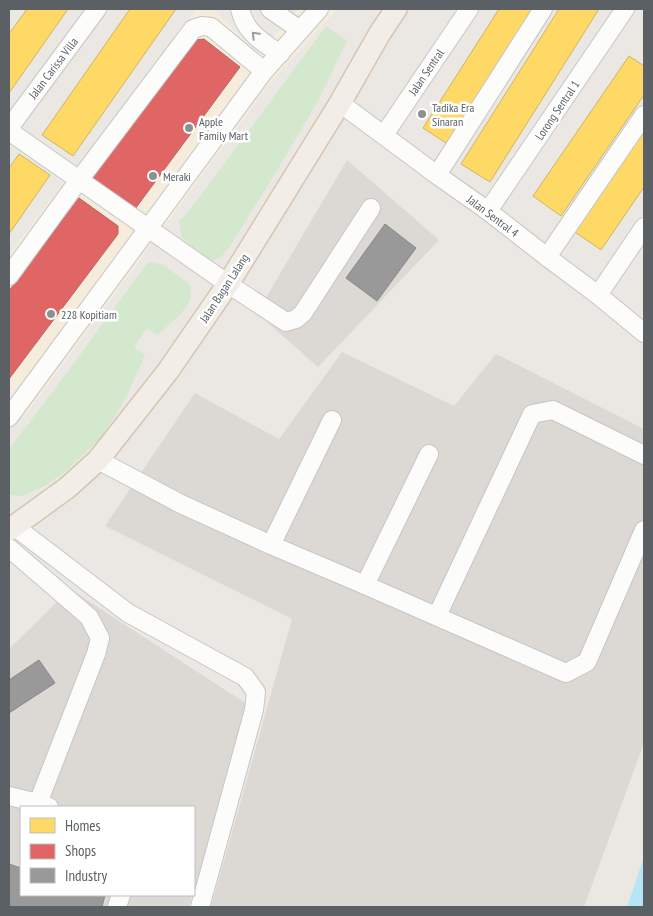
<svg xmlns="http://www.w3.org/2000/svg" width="653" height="916" viewBox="0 0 653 916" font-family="'PT Sans Narrow',sans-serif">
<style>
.commercial{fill:#f6ecdc}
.industrial{fill:#dcd9d5}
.green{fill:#d4e8cd}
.water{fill:#b6e5f7}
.homes{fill:#ffd966;stroke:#ceb565}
.shops{fill:#e06666;stroke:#b86465}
.industry{fill:#999;stroke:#868889}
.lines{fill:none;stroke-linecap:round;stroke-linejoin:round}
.minor-casing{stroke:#c6c6c5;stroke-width:20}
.major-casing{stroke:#d6c5b0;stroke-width:24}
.minor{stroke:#fcfcfb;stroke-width:18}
.major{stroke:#f2eee7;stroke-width:21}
.oneway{stroke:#9b9ea0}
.poi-dot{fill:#8d9091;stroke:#fff;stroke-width:2}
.labels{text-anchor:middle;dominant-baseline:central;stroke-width:5;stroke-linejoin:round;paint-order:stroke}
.street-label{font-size:12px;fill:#5a6064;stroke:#fff}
.poi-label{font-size:12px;fill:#5a6064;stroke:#fff;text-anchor:start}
</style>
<rect width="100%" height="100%" fill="#ebe8e4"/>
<!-- commercial -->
<polygon class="commercial" points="197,9 212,9 259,53 298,9 337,9 270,83 24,417 9,408 9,254"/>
<!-- industrial -->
<g class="industrial">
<polygon points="347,160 439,240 318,367 257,313"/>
<polygon points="342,352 454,406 496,354 644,429 644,743 584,907 211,907 292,619 105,526 195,393 279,439"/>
<polygon points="70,589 250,706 194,890 194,807 21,807 21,895 192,895 189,907 9,907 9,649"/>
</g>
<!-- green -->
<g class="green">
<polygon points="326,26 347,41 318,101 284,159 231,245 222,256 215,260 208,259 182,238 179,221 184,217 207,187"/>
<path d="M 148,262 L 164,265 L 190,285 C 197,305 171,323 157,335 L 147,328 L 134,347 L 145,355 L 129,391 L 117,413 L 100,439 L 65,472 L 45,486 L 22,496 L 9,495 L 9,449 L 63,378 Z"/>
</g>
<!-- water -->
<polygon class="water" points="644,857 644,907 627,907"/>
<!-- homes -->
<g class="homes">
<polygon points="27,9 68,9 9,93 9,34"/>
<polygon points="130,9 176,9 73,156 42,135"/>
<polygon points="499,9 539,9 452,147 423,128"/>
<polygon points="559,9 599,9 490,182 461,164"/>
<polygon points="629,56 644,66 644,95 561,216 533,196"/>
<polygon points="644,125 644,187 601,250 572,230"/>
<polygon points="19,154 50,175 9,234 9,168"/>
</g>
<!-- shops -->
<g class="shops">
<polygon points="204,39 240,67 135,209 90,180 194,40"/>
<polygon points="79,198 118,226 118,234 9,379 9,291"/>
</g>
<!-- industry -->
<g class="industry">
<polygon points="385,224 416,248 377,301 346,278"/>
<polygon points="39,660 55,683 9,713 9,680"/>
<polygon points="9,864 21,868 21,895 105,895 102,907 9,907"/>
</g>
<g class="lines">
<!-- minor casing -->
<g class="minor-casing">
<g id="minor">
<path d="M 240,9 C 245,32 261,41 280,54"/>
<polyline points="270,9 300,30"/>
<polyline points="340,103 437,175 488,211 547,257 598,295 644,333"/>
<polyline points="9,128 97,9"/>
<polyline points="9,131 228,284 286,322 296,319 303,313 371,208"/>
<polyline points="384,135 469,9"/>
<polyline points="437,175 543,9"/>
<polyline points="488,211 625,9"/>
<polyline points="547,257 644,115"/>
<polyline points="9,276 79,180 193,29 202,26 211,27 264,71"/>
<polyline points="598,295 644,227"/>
<polyline points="9,417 264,71 319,9"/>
<polyline points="98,460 181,504 271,545 365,585 566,673 587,662 644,530"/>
<polyline points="14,526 128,613 245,677 256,692 254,710 200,907"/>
<polyline points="271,545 332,420"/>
<polyline points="9,548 89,617 100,638 96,654 38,803"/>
<polyline points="365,585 429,454"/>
<polyline points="437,616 532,414 553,410 644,455"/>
<polyline points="9,796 38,803 49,807"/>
<polyline points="117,907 121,895"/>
</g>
</g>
<!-- major casing -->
<g class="major-casing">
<polyline id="major" points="9,530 67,488 98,460 168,371 228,284 340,103 380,33 396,9"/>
</g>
<!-- minor -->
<use href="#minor" class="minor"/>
<!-- major -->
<use href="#major" class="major"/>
</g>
<!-- one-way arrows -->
<defs><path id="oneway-chevron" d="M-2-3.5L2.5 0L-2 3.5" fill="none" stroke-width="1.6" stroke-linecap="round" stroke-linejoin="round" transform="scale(1.25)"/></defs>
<use class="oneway" href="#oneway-chevron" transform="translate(255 35) rotate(-135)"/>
<!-- markers -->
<g class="poi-dot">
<circle cx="422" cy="114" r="5"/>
<circle cx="189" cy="128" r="5"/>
<circle cx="153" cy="176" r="5"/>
<circle cx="51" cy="314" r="5"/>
</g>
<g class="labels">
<!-- street labels -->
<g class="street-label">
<text transform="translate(53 68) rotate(-53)">Jalan Carissa Villa</text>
<text transform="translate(426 72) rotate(-56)">Jalan Sentral</text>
<text transform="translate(557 110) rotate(-56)">Lorong Sentral 1</text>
<text transform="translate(493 216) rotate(37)">Jalan Sentral 4</text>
<text transform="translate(224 288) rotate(-57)">Jalan Bagan Lalang</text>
</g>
<!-- poi labels -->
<g class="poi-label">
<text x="432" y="107">Tadika Era<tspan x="432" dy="14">Sinaran</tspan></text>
<text x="199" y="121">Apple<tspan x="199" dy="14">Family Mart</tspan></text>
<text x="163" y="176">Meraki</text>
<text x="61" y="314">228 Kopitiam</text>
</g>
</g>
<!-- border -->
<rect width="653" height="916" fill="none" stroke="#5a6064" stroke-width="20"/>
<!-- legend -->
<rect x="20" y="806" width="175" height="90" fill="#ffffff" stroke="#bdbfc1"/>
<rect x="30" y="818" width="25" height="15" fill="#ffd966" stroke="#bdbfc1"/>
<text x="65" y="831" font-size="15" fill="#5a6064">Homes</text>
<rect x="30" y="844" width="25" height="15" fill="#e06666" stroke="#bdbfc1"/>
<text x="65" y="856" font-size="15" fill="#5a6064">Shops</text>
<rect x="30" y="868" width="25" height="15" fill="#999999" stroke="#bdbfc1"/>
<text x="65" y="881" font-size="15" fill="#5a6064">Industry</text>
</svg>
